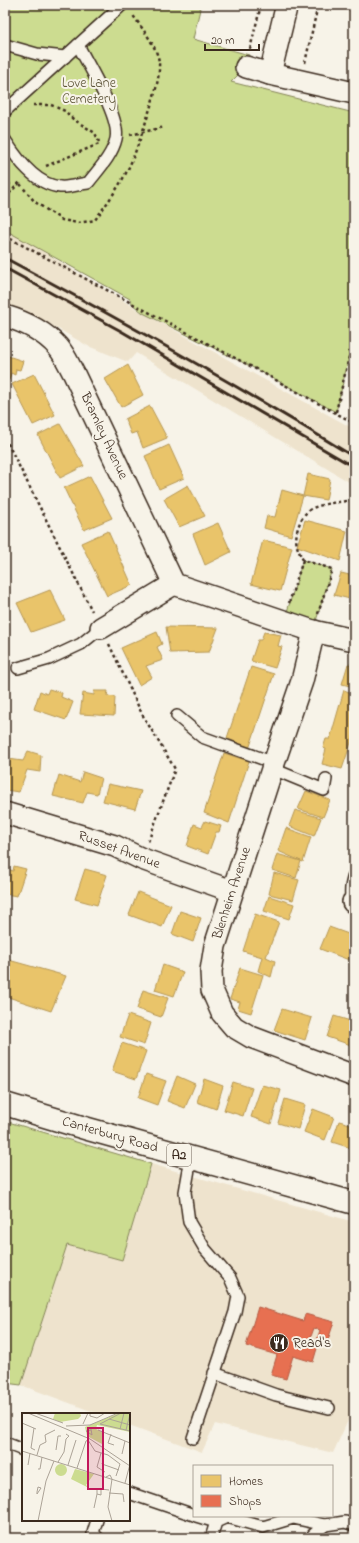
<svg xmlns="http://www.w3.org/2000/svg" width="359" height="1543" viewBox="0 0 359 1543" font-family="'Indie Flower',sans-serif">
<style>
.built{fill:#eee3cd}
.green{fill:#ccdc90;stroke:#848357}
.homes{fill:#e9c46a;stroke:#b59653}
.shops{fill:#e76f51;stroke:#b35a42}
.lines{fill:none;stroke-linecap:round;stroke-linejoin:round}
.service-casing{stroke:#3b2a1e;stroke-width:14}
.minor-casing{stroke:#3b2a1e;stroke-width:24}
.primary-casing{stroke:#3b2a1e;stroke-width:25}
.path{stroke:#3b2a1e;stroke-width:2.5;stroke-dasharray:3 3;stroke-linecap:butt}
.service{stroke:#f7f3e8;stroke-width:11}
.minor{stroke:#f7f3e8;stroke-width:21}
.primary{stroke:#f7f3e8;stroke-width:22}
.rail{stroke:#3b2a1e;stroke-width:3}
.labels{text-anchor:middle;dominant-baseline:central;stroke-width:4;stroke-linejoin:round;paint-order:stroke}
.shield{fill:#f7f3e8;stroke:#73665b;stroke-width:1}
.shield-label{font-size:13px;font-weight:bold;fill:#3b2a1e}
.park-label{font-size:14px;fill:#5f563a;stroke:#f7f3e8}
.street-label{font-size:14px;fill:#3b2a1e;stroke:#f7f3e8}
.poi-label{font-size:14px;fill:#3b2a1e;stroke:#f7f3e8;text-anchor:start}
.inset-road{fill:none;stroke:#aca397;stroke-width:1}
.view{fill:#c2185b;fill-opacity:0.15;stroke:#c2185b;stroke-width:2}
.inset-edge{fill:none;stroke:#3b2a1e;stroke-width:2}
</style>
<rect width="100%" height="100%" fill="#f7f3e8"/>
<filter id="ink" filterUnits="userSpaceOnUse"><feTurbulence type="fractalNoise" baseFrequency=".025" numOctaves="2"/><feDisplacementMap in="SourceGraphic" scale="8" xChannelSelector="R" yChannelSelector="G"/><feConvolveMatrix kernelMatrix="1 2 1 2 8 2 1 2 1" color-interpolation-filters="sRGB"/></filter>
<g filter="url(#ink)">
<!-- built -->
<g class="built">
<polygon points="5,228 143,313 354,429 354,485 136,353 128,362 88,346 48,323 5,303"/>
<polygon points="151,1164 354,1222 354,1415 351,1414 333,1453 215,1424 202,1452 129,1425 129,1414 99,1414 21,1385 67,1245 122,1260"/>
</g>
<!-- green -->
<g class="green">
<polygon points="5,5 201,5 193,39 249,55 246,67 231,82 354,113 354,336 336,412 252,367 143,313 132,304 130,299 5,230 5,190 11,184 5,178"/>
<polygon points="303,560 332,569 315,624 286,615"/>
<polygon points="5,1121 151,1164 122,1260 67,1245 21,1385 5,1383"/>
</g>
<!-- homes -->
<g class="homes">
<polygon points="5,355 23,361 20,370 16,369 15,375 11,373 9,380 5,378"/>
<polygon points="128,365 143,395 121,407 105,379"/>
<polygon points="34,374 55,415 33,425 12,384"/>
<polygon points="150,406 167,438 143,448 137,432 131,434 125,419"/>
<polygon points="60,424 84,466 60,478 38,435"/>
<polygon points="169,445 184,478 159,489 145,456"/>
<polygon points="308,474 330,479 326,500 303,496"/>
<polygon points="90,476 112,518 84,530 64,488"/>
<polygon points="188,485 205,516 179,527 164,499"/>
<polygon points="282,490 303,496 291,536 264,528 267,516 275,517"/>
<polygon points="305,520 347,531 340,561 297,546"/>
<polygon points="218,523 231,552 205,565 193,534"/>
<polygon points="108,531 132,585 107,596 81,543"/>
<polygon points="263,540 292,547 280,591 251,584"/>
<polygon points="341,573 354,576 354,600 334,595"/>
<polygon points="50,590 65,620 31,632 17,603"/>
<polygon points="166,627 218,628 209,652 170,653"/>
<polygon points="157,632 162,644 157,647 163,660 146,666 152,677 139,685 121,648"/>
<polygon points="264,632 281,635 278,646 282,647 275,668 251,661 258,640 261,640"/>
<polygon points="348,664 354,665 354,687 342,684"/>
<polygon points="251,667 274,674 249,749 227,738"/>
<polygon points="49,689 62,693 61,697 73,702 66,720 34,709 40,691 47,694"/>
<polygon points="344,690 354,694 354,734 342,769 322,764 326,749 323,748 326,739 330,739"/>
<polygon points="94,691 108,691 107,696 115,697 114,716 80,714 83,693 94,695"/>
<polygon points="28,751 41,755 40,772 27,770 19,792 5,790 5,771 8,759 23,761"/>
<polygon points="224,753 249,761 229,823 204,813"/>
<polygon points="83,772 101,778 97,794 87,792 83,803 53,796 59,775 80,782"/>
<polygon points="108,784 141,791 135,809 103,801"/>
<polygon points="306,791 330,800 323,817 298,809"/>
<polygon points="295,810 321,818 314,836 289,826"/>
<polygon points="205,821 221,826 219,832 216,832 208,854 187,846 194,824 202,827"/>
<polygon points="286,828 311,837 303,862 278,851"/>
<polygon points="277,854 301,861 296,878 272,870"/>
<polygon points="14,866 26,869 17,896 5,894 5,868 13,871"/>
<polygon points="85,869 107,875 97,905 75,899"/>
<polygon points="274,873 299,880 293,900 269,894"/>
<polygon points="138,892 171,905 162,927 129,915"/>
<polygon points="269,896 294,904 289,919 264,911"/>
<polygon points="180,911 201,918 193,942 172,934"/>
<polygon points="255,914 279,922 266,957 275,961 271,977 258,971 262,957 243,951"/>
<polygon points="329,927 354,936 354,945 349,960 320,949"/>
<polygon points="5,959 66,976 51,1011 5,996"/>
<polygon points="163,965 183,972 174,996 155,990"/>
<polygon points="240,968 263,975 251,1013 238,1009 240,1002 230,999"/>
<polygon points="143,990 168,998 161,1017 137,1009"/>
<polygon points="282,1009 312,1018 305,1040 274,1030"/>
<polygon points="128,1015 151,1023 144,1045 120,1037"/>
<polygon points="334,1016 354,1022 354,1046 327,1037"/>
<polygon points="122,1043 146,1051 136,1079 112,1071"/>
<polygon points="146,1074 166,1081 157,1105 138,1098"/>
<polygon points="177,1076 195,1084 185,1108 167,1101"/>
<polygon points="204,1079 223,1086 216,1109 197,1102"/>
<polygon points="233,1082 252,1088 243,1116 224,1110"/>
<polygon points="262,1085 281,1090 271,1124 251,1117"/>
<polygon points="285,1099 305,1105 298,1129 278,1123"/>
<polygon points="313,1109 334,1117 325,1140 304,1132"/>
<polygon points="339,1121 354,1125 354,1149 332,1142"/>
</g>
<!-- shops -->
<polygon class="shops" points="258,1307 303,1321 305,1314 334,1322 327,1343 317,1340 320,1330 314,1328 309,1342 318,1345 313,1362 293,1356 286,1379 271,1375 277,1355 246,1346"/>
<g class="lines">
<!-- service casing -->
<g class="service-casing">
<g id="service">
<polyline points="5,45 37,54 65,57"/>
<polyline points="5,111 122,5"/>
<path d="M 5,140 C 17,159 36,185 60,187 C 69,188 79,184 88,183 C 98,170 112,156 116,139 C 121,118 88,65 78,45"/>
<polyline points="18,668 49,659 81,644 101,628"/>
<polyline points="177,716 202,737 274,763"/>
<polyline points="273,769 324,790 326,779"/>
<path d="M 353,902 C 349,893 351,885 354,875"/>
<polyline points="191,1158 185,1192 189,1222 205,1249 230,1278 238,1296 235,1312 193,1438"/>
<polyline points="214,1373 276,1395 329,1408"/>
<polyline points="5,1443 23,1450"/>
<polyline points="129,1493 194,1515"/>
<polyline points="196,1516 216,1522"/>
<polyline points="97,1520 93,1533 98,1538"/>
<polyline points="211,1538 216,1522 227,1517 263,1527 293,1518 325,1525 345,1522 354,1525"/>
<polyline points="312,1538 313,1535 325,1525"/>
</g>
</g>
<!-- minor casing -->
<g class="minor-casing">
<g id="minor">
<polyline points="246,67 270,74 354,93"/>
<polyline points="270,74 286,8"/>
<path d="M 5,316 C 25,322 44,331 58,347 C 65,355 69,365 74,374 L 174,584 L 313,631 L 354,640"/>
<polyline points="101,628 174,584"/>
<polyline points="314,631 302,681 274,763 215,946 211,971 212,990 222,1013 234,1027 251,1037 354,1076"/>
<polyline points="5,813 115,846 142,859 232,891"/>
<polyline points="353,902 354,902"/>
</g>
</g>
<!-- primary casing -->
<g class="primary-casing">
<polyline id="primary" points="5,1104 88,1129 354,1203"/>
</g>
<!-- path -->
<g class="path">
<polyline points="250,49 261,5"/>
<polyline points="305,63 318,5"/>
<polyline points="33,105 51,105 65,111 73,119 95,133 99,142"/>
<polyline points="130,135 165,127"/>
<polyline points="46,166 99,144"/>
<path d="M 20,184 L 35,202 L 62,220 L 78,223 L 95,220 C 107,203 120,186 129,167 C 137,149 143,131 149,112 C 154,96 160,79 159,62 C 157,46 141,27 132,14"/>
<polyline points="5,198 20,182"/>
<polyline points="5,236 252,367 354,423"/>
<polyline points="336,412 354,336"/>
<polyline points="5,438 92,611"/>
<path d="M 303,560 C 301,556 298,550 297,546 C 294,534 300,518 308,511 C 318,503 342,502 354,500"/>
<polyline points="289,603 303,560 332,569 318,614"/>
<polyline points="109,644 142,714 175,769 148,842"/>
</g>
<!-- service -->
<use href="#service" class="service"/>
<!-- minor -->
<use href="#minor" class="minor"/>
<!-- primary -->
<use href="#primary" class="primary"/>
<!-- rail -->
<g class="rail">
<path d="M 5,258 C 123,321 240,387 354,457"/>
<polyline points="5,268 121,331 354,467"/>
</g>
</g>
</g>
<!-- icons -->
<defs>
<g id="restaurant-disc" transform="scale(1)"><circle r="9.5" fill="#3b2a1e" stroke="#f7f3e8"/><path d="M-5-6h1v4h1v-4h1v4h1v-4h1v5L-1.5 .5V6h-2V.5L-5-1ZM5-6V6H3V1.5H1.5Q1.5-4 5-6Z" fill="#fff"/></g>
</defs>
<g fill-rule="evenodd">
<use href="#restaurant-disc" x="279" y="1343"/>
</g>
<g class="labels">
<!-- shield labels -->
<rect class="shield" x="167" y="1144" width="24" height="22" rx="3"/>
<g class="shield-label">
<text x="179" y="1155">A2</text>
</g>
<!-- park labels -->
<g class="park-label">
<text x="89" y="83">Love Lane<tspan x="89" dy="16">Cemetery</tspan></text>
</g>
<!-- street labels -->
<g class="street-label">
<text transform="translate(104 436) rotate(65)">Bramley Avenue</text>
<text transform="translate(119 850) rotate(20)">Russet Avenue</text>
<text transform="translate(232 893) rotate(-72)">Blenheim Avenue</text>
<text transform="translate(110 1135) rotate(16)">Canterbury Road</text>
</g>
<!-- poi labels -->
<g class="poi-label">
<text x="293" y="1343">Read's</text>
</g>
</g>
<!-- overview -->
<g transform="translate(22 1413)">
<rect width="108" height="108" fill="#f7f3e8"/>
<path d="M 33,0 L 58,0 L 59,3 L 56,6 L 38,9 L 31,6 ZM 97,0 L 108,0 L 108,19 L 75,12 L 74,16 L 82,20 L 80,31 L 65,23 L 63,14 ZM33 57a6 6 0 1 1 12 0a6 6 0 1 1-12 0ZM 53,56 L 72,61 L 64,72 L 67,75 L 49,66 Z" fill="#ccdc90"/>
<path class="inset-road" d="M 6,0 L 68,26 L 108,53M 13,0 L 41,10M 68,0 L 68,3 L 75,5 L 83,0M 99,0 L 78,11 L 108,18M 87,6 L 108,12M 0,10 L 14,16M 61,11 L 66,0M 44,13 L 68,12 L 96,0M 12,15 L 9,35 L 13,37M 98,16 L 102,0M 69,17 L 64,18 L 70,22 L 69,16M 76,17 L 108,30M 104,17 L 108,1M 89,21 L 86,30 L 92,32M 34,37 L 36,23 L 39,23M 0,38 L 108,72M 79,40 L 75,54 L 83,59M 100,41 L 103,28M 15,42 L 18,32 L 24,29 L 23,22 L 33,17M 81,48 L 80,51 L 97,57M 36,49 L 42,39 L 44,26 L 47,23 L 44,21M 6,52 L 8,40M 46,52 L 54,27M 55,55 L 64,28 L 66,27 L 73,38 L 86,42 L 98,51 L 94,63M 16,56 L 18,56 L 20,44M 84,64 L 88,62 L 90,66 L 86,94 L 90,108M 103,70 L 108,51M 16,74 L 19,75 L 15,81 L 15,79 ZM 79,76 L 75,76 L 75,81 L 79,82 L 79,76 L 87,77M 87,80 L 101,81 L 102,89M 72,95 L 75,81M 16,108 L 24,68 L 32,48"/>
<path class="view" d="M 66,15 L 81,15 L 81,76 L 66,76 Z"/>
<rect width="108" height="108" class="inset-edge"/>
</g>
<!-- margin -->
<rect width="359" height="1543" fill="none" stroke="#f7f3e8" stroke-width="20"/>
<rect x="10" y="10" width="339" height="1523" fill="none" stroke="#3b2a1e" stroke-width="1.5" filter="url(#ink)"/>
<!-- legend -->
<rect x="193" y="1465" width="140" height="52" fill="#f7f3e8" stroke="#aca397"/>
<rect x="201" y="1475" width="20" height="12" fill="#e9c46a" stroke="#aca397"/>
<text x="229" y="1485" font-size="12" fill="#3b2a1e">Homes</text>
<rect x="201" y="1495" width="20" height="12" fill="#e76f51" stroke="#aca397"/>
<text x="229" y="1505" font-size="12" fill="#3b2a1e">Shops</text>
<!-- scale -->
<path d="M205 44v6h54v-6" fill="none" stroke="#3b2a1e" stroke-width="2"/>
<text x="211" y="44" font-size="12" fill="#3b2a1e" stroke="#f7f3e8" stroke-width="3" paint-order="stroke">20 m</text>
</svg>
